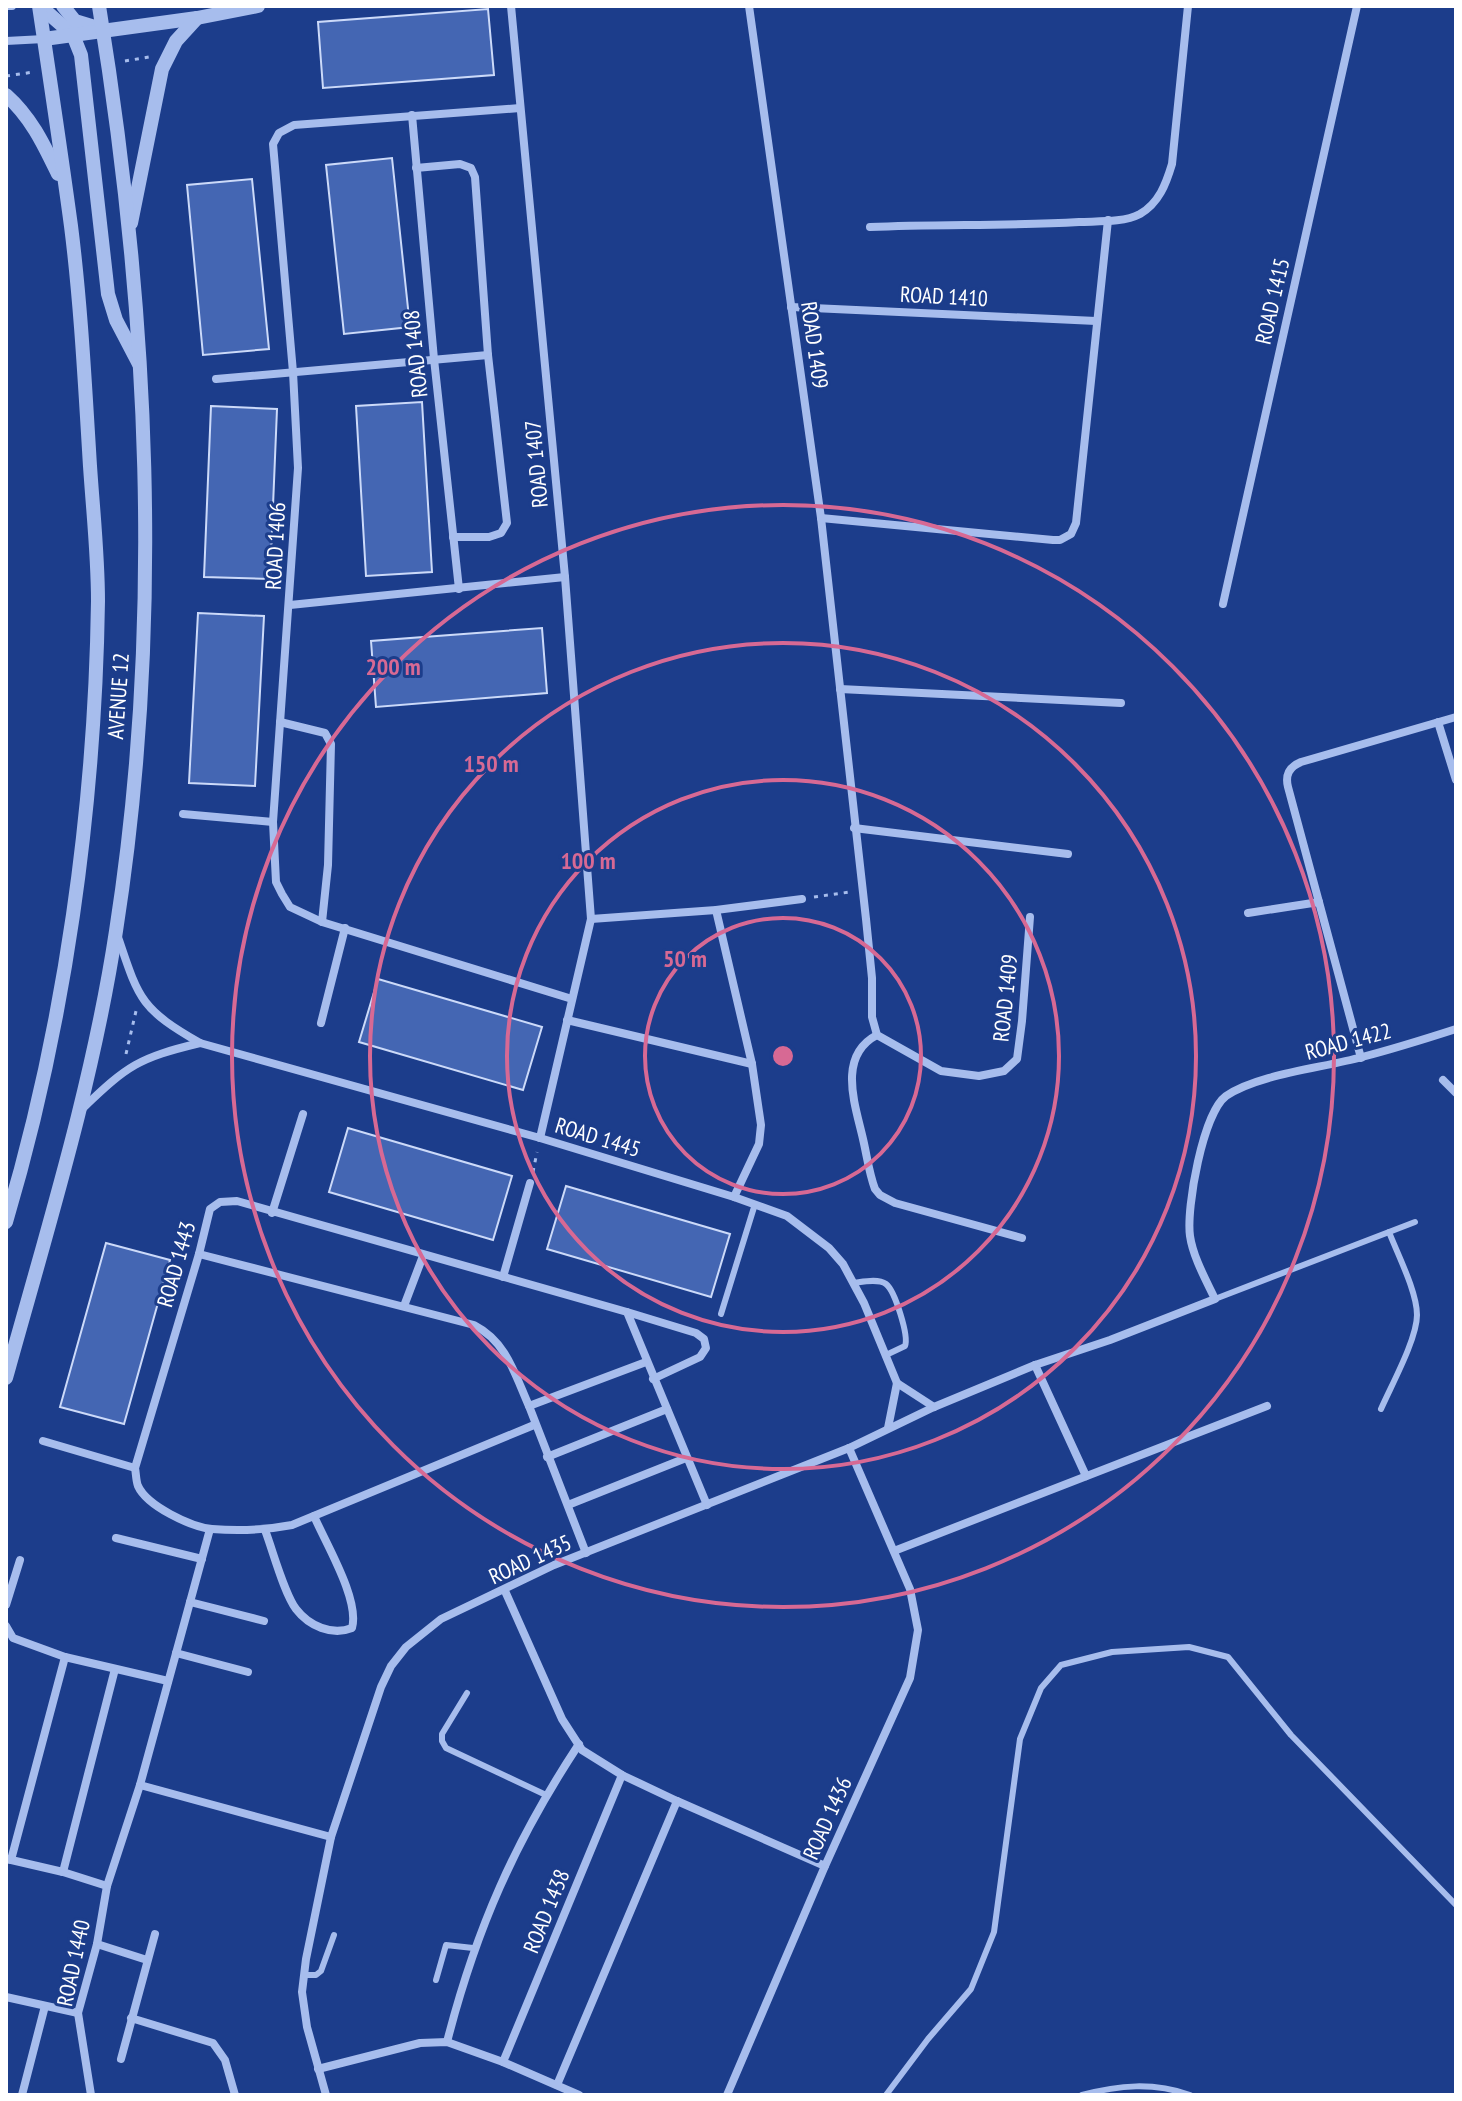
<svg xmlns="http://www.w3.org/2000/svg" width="1462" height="2101" viewBox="0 0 1462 2101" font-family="'PT Sans Narrow',sans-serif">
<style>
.building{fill:#4466b3;stroke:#ccdaf9;stroke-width:2}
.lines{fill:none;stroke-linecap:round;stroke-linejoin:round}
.path{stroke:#a7bded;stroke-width:3;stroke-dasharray:4 6;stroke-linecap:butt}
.service{stroke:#a7bded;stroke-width:6}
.minor{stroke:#a7bded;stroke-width:8}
.tertiary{stroke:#a7bded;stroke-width:14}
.ring{fill:none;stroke:#d76994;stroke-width:4}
.labels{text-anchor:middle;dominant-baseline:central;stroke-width:6;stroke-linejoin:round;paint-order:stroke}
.street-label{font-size:22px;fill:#fff;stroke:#1c3d8b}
.centre{fill:#d76994;stroke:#1c3d8b;stroke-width:4}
.ring-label{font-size:24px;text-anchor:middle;font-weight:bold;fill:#d76994;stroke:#1c3d8b;stroke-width:6;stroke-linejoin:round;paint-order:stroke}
</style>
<rect width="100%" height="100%" fill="#1c3d8b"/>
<!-- building -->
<g class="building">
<polygon points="488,9 494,75 323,88 318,22"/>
<polygon points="392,158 410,327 344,334 326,165"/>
<polygon points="252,179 269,349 203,355 187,185"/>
<polygon points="422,402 432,572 366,576 356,406"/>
<polygon points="211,406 277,409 270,579 204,577"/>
<polygon points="198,613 264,616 255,786 189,783"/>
<polygon points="542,628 547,693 376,707 371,641"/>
<polygon points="378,979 542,1027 523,1090 359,1042"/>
<polygon points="348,1128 512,1176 493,1240 329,1192"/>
<polygon points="566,1186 730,1234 711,1297 547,1249"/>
<polygon points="106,1243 170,1260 124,1424 60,1407"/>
</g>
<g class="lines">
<!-- path -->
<g class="path">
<polyline points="125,61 149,57"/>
<polyline points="6,76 34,72"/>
<polyline points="814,897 850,892"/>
<polyline points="126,1054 136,1011"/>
<polyline points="533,1172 537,1152"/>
</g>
<!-- service -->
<g class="service">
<path d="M 853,1283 C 862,1282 878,1278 886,1284 C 895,1291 909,1336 905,1346 L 886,1355"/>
<polyline points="1215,1299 1415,1222"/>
<polyline points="721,1314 755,1204"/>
<path d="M 1381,1409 C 1391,1386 1417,1339 1417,1315 C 1417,1292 1398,1255 1389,1232"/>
<polyline points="467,1693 442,1734 442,1741 446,1748 546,1795"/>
<polyline points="304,1975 316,1975 321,1971 334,1935"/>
<polyline points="436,1980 446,1945 473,1948"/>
<polyline points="886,2095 928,2039 971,1989 994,1932 1020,1739 1041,1688 1061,1665 1112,1652 1189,1647 1228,1657 1291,1735 1456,1905"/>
<path d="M 1082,2095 C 1119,2085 1153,2082 1190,2095"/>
</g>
<!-- minor -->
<g class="minor">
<polyline points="6,6 12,6"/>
<polyline points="511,6 565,577 591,919 540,1138"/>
<polyline points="749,6 821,518 866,919 872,978 872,1017 877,1035 941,1071 979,1076 1004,1071 1017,1059 1022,1021 1030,917"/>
<polyline points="6,41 44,39"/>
<polyline points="520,108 294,125 279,133 273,144 293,372 298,468 273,822 276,882 282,894 290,907 322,922 572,999"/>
<polyline points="412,115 434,359 459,589"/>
<polyline points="416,168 460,164 471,168 475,177 488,355 507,523 501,533 489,537 453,537"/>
<path d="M 870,227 C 940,224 1009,226 1079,222 C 1097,221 1123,223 1140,214 C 1159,203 1166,184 1172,164 L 1188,6"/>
<polyline points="791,307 1096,321"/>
<polyline points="216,379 488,355"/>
<polyline points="821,518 1053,540 1060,540 1071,534 1076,523 1108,220"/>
<polyline points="1223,604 1357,6"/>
<polyline points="290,605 565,577"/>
<polyline points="840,689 1121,703"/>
<polyline points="280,722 325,733 331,744 328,865 322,922"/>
<polyline points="1438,722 1456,780"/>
<polyline points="183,814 273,822"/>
<polyline points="854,828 1068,854"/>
<polyline points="716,910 752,1064 761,1125 759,1144 734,1197"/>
<polyline points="1248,913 1319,902"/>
<polyline points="591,919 716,910 802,899"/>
<path d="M 118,937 C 139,1000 141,1009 200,1043 L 540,1138 L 734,1197 L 787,1216 L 829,1248 L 843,1264 L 864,1303 L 897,1383 L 888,1428"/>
<polyline points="567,1020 752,1064"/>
<polyline points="321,1023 345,928"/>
<path d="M 877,1035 C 837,1056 855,1104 863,1139 C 867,1156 869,1173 875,1189 L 880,1195 L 895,1203 L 1022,1238"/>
<path d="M 1361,1058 L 1288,787 C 1285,775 1289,767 1301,762 L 1456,717"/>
<polyline points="1443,1080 1456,1093"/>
<path d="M 82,1109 C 128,1065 138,1058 200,1043"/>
<polyline points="272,1213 303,1114"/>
<path d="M 199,1254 L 474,1325 C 507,1342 515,1375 529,1406"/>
<polyline points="503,1277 530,1183"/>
<polyline points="404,1306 423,1256"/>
<polyline points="627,1312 696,1333 704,1339 706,1348 700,1357 653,1379"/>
<polyline points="1035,1365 1086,1476"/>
<polyline points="897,1383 934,1407"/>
<path d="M 534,1425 L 292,1525 C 266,1530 238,1531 212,1529 C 191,1527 147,1506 138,1486 C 136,1481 136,1473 135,1468 L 199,1254 L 210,1209 L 220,1202 L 237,1201 L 627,1312 L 707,1505"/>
<polyline points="43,1441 135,1468"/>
<polyline points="547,1457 667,1409"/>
<polyline points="568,1505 686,1458"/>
<path d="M 265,1530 C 273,1551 284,1593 296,1609 C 309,1626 332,1636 352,1628 C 360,1600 326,1544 314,1516"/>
<polyline points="116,1538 202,1559"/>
<polyline points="894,1551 1267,1406"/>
<polyline points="586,1553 529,1406 646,1362"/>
<polyline points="505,1591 562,1719 582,1750 622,1775 677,1801 825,1866"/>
<polyline points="190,1602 264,1621"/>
<polyline points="6,1605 20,1560"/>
<polyline points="6,1626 13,1638 65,1657 168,1681"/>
<polyline points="176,1653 248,1672"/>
<polyline points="140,1785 331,1837"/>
<polyline points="7,1859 63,1872 107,1886"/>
<polyline points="11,1860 65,1657"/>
<polyline points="63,1872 115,1669"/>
<polyline points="97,1944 147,1960"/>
<polyline points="6,1997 78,2013"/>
<polyline points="131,2018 213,2043 225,2060 235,2095"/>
<path d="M 447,2042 C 476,1929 515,1841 579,1744"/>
<polyline points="121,2059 155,1934"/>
<polyline points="503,2062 622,1775"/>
<polyline points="318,2069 420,2043 447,2042 503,2062 579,2095"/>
<polyline points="557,2085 677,1801"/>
<polyline points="22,2095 45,2006"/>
<polyline points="91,2095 78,2013 97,1944 107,1886 140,1785 210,1529"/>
<path d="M 326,2095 L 307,2027 L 302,1992 L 306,1959 L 331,1837 L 381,1687 L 391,1666 L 406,1647 L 441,1619 L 554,1565 L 849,1448 L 934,1407 L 1035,1365 L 1110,1340 L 1215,1299 C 1206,1280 1193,1257 1190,1236 C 1186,1208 1203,1113 1226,1096 C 1258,1074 1323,1068 1362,1057 C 1393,1049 1425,1039 1456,1029"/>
<polyline points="727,2095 825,1866 910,1678 918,1630 910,1589 849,1448"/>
</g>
<!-- tertiary -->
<g class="tertiary">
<polyline points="40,6 73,35 81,55 108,294 116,320 139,364"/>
<polyline points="63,6 75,21 98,28"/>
<polyline points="44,39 197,18 258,6"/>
<path d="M 6,95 C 31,117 44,145 58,174"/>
<polyline points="131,223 162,69 176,41 197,18"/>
<path d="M 6,1222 C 65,1024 95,808 98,601 C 98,556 93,511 90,466 C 85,386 81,305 71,226 C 61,152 50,79 39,6"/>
<path d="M 6,1378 C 47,1230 93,1083 116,931 C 164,623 149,312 99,6"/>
</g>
</g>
<!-- distance rings -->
<g class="ring">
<circle cx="783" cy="1056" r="138"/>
<circle cx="783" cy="1056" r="276"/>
<circle cx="783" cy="1056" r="413"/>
<circle cx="783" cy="1056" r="551"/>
</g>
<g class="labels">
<!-- street labels -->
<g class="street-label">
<text transform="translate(944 296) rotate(3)">ROAD 1410</text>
<text transform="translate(1272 301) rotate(-77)">ROAD 1415</text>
<text transform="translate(815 345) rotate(82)">ROAD 1409</text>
<text transform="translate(415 354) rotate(-96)">ROAD 1408</text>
<text transform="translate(536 464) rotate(-95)">ROAD 1407</text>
<text transform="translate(275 546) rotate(-87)">ROAD 1406</text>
<text transform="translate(118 696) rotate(-86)">AVENUE 12</text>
<text transform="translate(1005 998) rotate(-84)">ROAD 1409</text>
<text transform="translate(1348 1041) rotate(-15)">ROAD 1422</text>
<text transform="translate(598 1137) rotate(17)">ROAD 1445</text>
<text transform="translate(176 1264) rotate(-74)">ROAD 1443</text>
<text transform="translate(530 1559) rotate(-25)">ROAD 1435</text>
<text transform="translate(827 1818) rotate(-66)">ROAD 1436</text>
<text transform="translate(546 1911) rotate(-68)">ROAD 1438</text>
<text transform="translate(73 1963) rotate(-78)">ROAD 1440</text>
</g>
</g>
<circle cx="783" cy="1056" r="12" class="centre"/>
<g class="ring-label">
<text x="393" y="675">200 m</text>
<text x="491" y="772">150 m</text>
<text x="588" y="869">100 m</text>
<text x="685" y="967">50 m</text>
</g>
<!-- border -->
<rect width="1462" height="2101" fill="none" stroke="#ffffff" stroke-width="16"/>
</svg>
